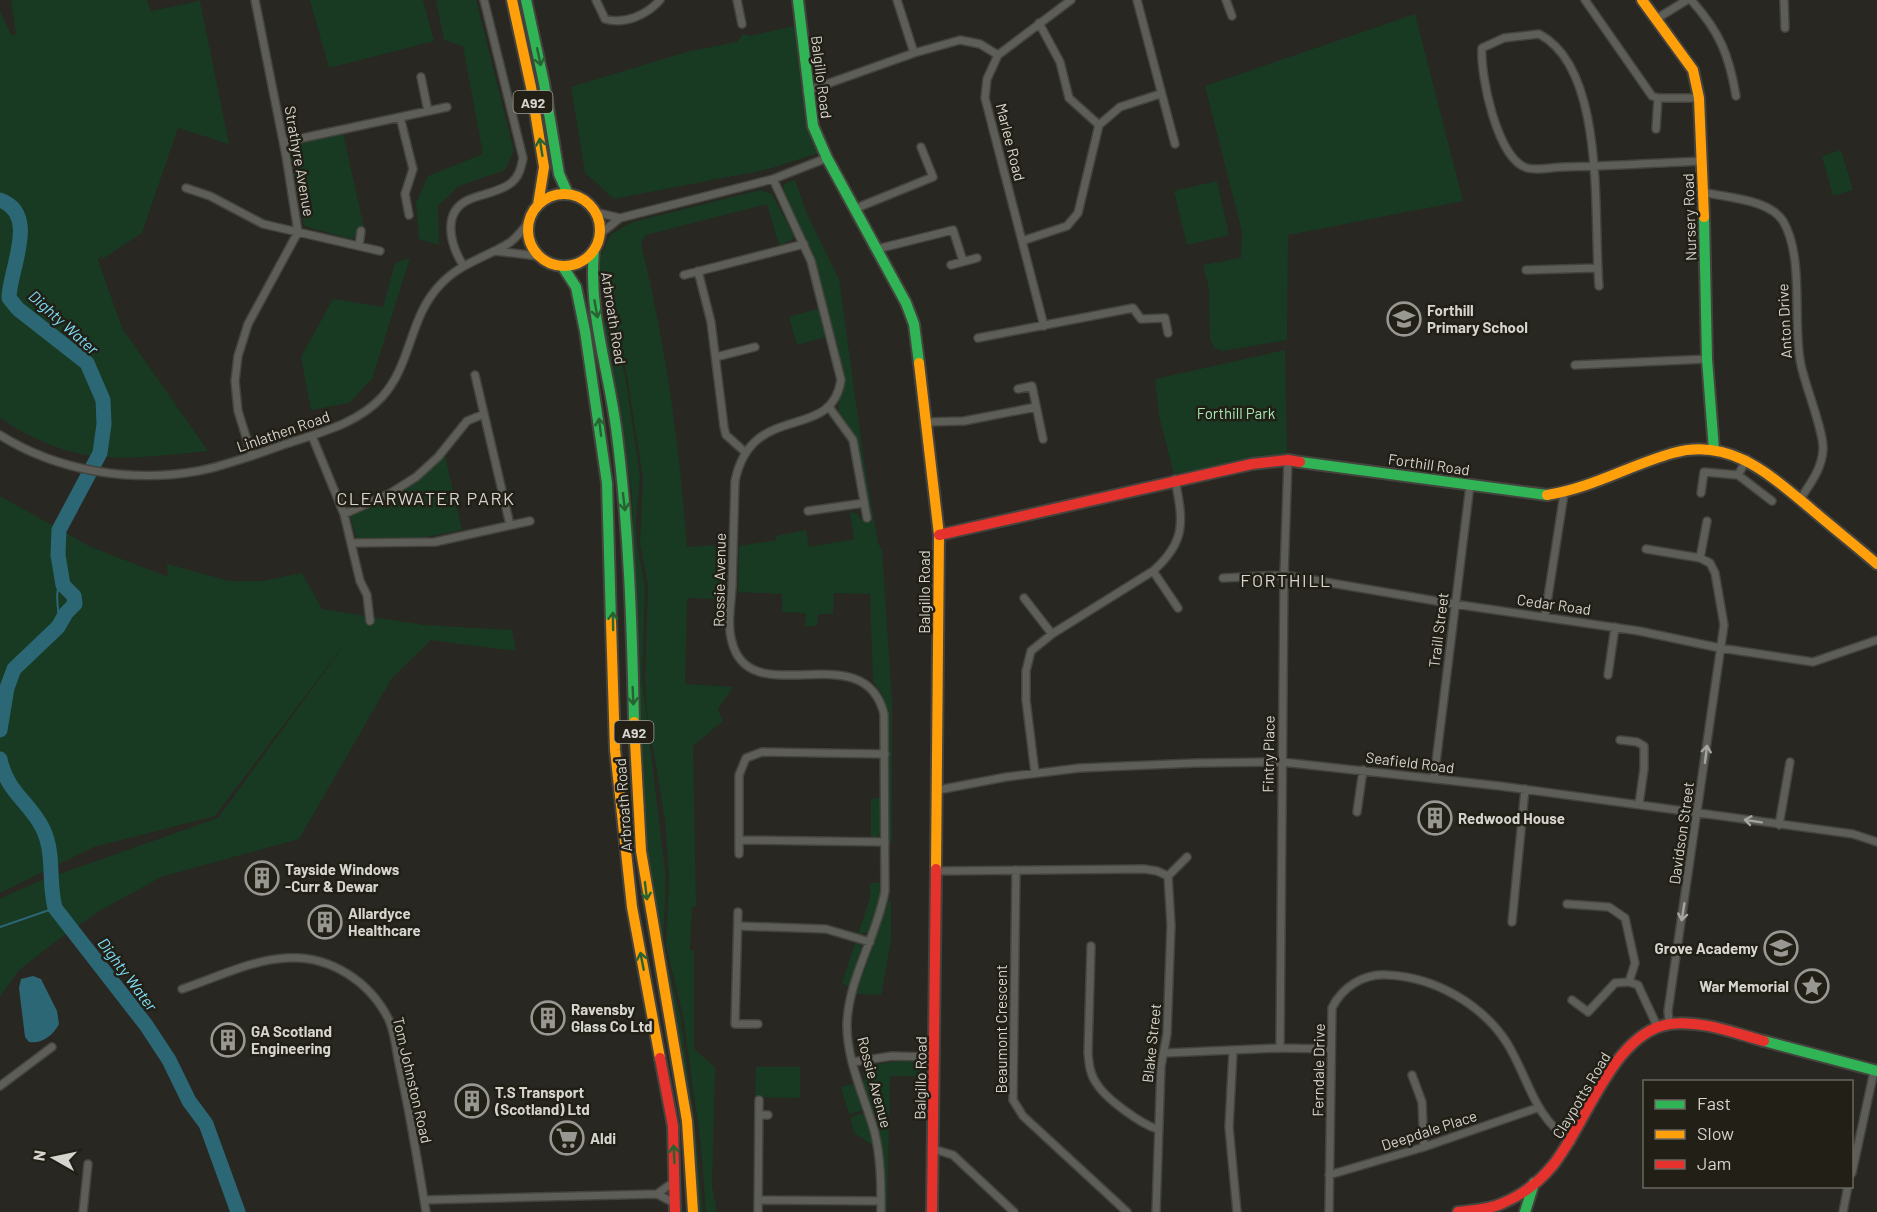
<svg xmlns="http://www.w3.org/2000/svg" width="1877" height="1212" font-family="Barlow,sans-serif">
  <rect width="100%" height="100%" fill="#282722"/>
  <path fill="#183a22" d="M11 0H147L151 11 200 1 229 144 178 128 142 233 101 260 103 253 98 260 122 328 208 451C122 459 77 469 0 418V12L12 36 16 34Z
    M310 0H423L434 41 329 68Z
    M436 0H476L514 151 505 170 459 186 438 206 439 245 419 239 416 203 428 176 483 154 463 46 444 40Z
    M1415 14 1463 201 1288 235 1287 340 1223 351 1214 348 1210 339 1209 289 1203 265 1241 258 1242 232 1205 86Z
    M794 26 805 120 818 153 769 169 614 199 585 173 571 87 690 51 737 42 743 34 750 36Z
    M343 133 364 228 358 230 356 236 351 239 304 226 289 150 297 142Z
    M1841 150 1853 190 1833 196 1822 156Z
    M795 180 807 214 839 279 864 461 878 543 882 550 892 702V843H889L888 711 882 694 873 681 870 594 834 593 833 614H818L817 626H805L806 613 782 612V594L738 592 739 546 776 540V536L806 530 809 547 854 539 850 511 859 515 861 520 870 518 857 439 838 410 844 372 813 253 783 194 784 184Z
    M1217 181 1229 235 1187 245 1174 191Z
    M760 190 772 194 794 236 792 240 779 245 767 204 646 235 641 244C666 346 679 442 687 547L719 545V563L726 576 725 599 687 598 685 684 733 687 718 709 723 721 693 746 696 907H692L690 950 694 951V1049L715 1067 712 1186 717 1212H706L701 1146 683 1015 666 946 669 878 665 821 647 712 645 679 648 587 640 544 643 478 627 376 614 324 611 301 600 281 599 272 601 256 611 234 633 222Z
    M410 258 372 379 349 403 311 410 301 357 333 299 383 307 395 263Z
    M818 309 825 337 797 345 789 317Z
    M611 321 625 376 640 476 636 522 637 544 645 587 642 679 666 878 663 945 680 1015 695 1125 703 1212H698L694 1125 658 946 644 850 637 759 632 493 604 322Z
    M1285 350 1287 457 1228 464 1174 474 1159 416 1155 379Z
    M445 456 462 530 416 539H357L350 516 396 495Z
    M0 496 91 547 168 577 167 564 229 581H262L302 573 322 609 424 625 512 630 516 651 431 640 392 678 299 839 161 877 101 910 55 942 18 971 0 997V899L37 882 218 818 355 630 215 816 94 847 0 893Z
    M871 798H881V831L875 839H871Z
    M870 883H881L877 910 870 932 858 934 870 898Z
    M889 900H891V941L881 995 856 994Z
    M856 940 862 947V952L851 988 842 983Z
    M897 1061 920 1062 923 1066 922 1076H890L887 1212H884C885 1161 877 1129 862 1081L865 1080 863 1073 868 1066Z
    M756 1067H800V1098L755 1097Z
    M856 1083 864 1110 849 1114 841 1087Z
    M865 1113 874 1146 854 1133 850 1117Z"/>
  <path fill="#2c6775" d="M33 976 41 979 57 1011 59 1024C53 1035 43 1044 29 1042L25 1037 19 988 21 979Z"/>
  <g fill="none" stroke-linecap="round" stroke-linejoin="round">
    <path stroke="#2c6775" stroke-width="2" d="M58 627C61 609 52 596 62 579
      M0 927 55 908"/>
    <path stroke="#2c6775" stroke-width="15" d="M0 200C40 214 9 270 9 298L18 309 87 363 103 400 104 424 100 453 59 530 58 555 63 585 74 596 75 604 66 613 58 627 14 669 7 688 0 730
      M0 759C7 793 30 802 43 829 55 854 48 882 55 908L146 1025 169 1060 189 1101 206 1124 238 1212"/>
    <defs>
      <path id="street" d="M596 0 605 19C624 25 647 15 660 0
        M737 0 742 24
        M897 0 914 53
        M1137 0 1175 144
        M1226 0 1232 16
        M1585 0 1652 96 1658 98H1699
        M1691 0C1720 32 1729 55 1736 96
        M1784 0 1785 28
        M1656 19 1687 0
        M1039 23 1060 62 1069 98 1099 125
        M421 77 428 111
        M807 91 914 53 960 40 980 44 998 55
        M400 117 413 169 405 194 409 215
        M1656 129 1658 98
        M284 142 447 107
        M773 179 811 261 841 380C831 444 752 399 735 481 734 516 733 551 732 587 731 604 727 625 732 642 750 714 864 633 884 714L885 891C877 936 849 977 847 1023 846 1059 864 1096 874 1130 881 1157 881 1184 881 1212
        M186 188 210 196 263 224 380 251
        M1703 192C1727 198 1769 199 1783 221 1805 258 1792 325 1801 365 1805 385 1824 432 1823 449 1822 469 1811 482 1801 498
        M854 209 933 177 921 147
        M595 212 620 218
        M600 234 620 218 773 179 827 158
        M1022 241 1067 226 1078 213 1099 125 1120 107 1160 94
        M359 246 361 231
        M877 249 953 230 963 261
        M494 251 538 256
        M463 265C451 246 441 213 468 200 481 194 500 192 511 183 519 177 521 168 523 158L484 0
        M951 265 977 258
        M1526 270 1597 268
        M698 271 711 322 724 427 726 435 745 452
        M684 275 804 244
        M1599 286C1593 219 1607 69 1539 34L1504 38 1482 48C1480 75 1497 159 1527 168 1537 171 1553 167 1564 167 1610 166 1655 163 1701 161
        M1044 326 985 98 987 79 998 55 1071 0
        M978 338 1133 308 1141 319 1165 318 1168 333
        M716 357 755 347
        M1575 365 1707 359
        M475 375 510 525
        M1018 389 1032 386 1043 439
        M829 407 853 440 867 518
        M927 422 964 421 1036 407
        M0 435C57 471 131 483 198 471 229 465 259 453 289 443 322 432 358 423 382 397 412 364 409 317 440 285 460 263 485 258 509 243 517 238 522 230 528 223
        M312 436 344 514 360 581 367 595 370 621
        M252 456 238 411 235 381 238 356 248 324 298 232 286 156 255 0
        M1738 475 1772 501
        M1701 493 1704 472 1738 475 1747 459
        M808 511 864 503
        M344 514 389 494 416 477 438 457 467 421 484 414
        M353 543 435 542 530 521
        M1646 549 1700 558 1710 563 1715 573 1724 625 1668 1011 1669 1022
        M1700 558 1707 521
        M1153 571 1178 608
        M1223 578 1284 575 1454 604 1639 631 1720 648 1813 662 1877 640
        M1024 598 1052 634
        M1545 616 1564 494
        M1608 675 1615 627
        M1620 740 1637 742 1644 746V769L1639 804
        M1035 773 1026 700V671L1031 651 1052 634 1153 571C1187 541 1183 521 1175 479
        M1434 779 1470 485
        M938 790 1006 777 1080 768 1196 763 1282 762 1500 786 1853 834 1877 842
        M1357 812 1363 770
        M1779 825 1790 762
        M739 840 885 842
        M739 854V775L746 758 762 752 885 754
        M1016 870 1013 1100 1023 1116 1127 1212
        M937 871 1144 869 1157 871 1168 876 1171 925 1167 1034 1161 1066 1156 1212
        M1168 876 1187 857
        M1567 904 1609 907 1625 918 1635 963 1629 982
        M738 912 735 1024H758
        M1512 922 1525 789
        M738 926 826 929 870 942
        M1091 946 1088 1053C1089 1064 1090 1075 1097 1084 1106 1099 1141 1124 1157 1129
        M182 989C215 978 251 960 286 958 329 955 370 981 389 1020 395 1033 396 1050 399 1064 410 1113 418 1163 426 1212
        M1572 1000 1588 1012 1615 983 1629 982 1638 985 1657 1026
        M1280 1048 1284 575 1288 460
        M1233 1051 1229 1127 1237 1212
        M1165 1053 1280 1048 1330 1049
        M853 1062 892 1056 935 1057
        M1412 1075 1422 1102 1424 1147
        M0 1086 52 1047
        M759 1115H768
        M933 1149 953 1155 1014 1212
        M1852 1173 1874 1071
        M1329 1175 1424 1147 1537 1108
        M657 1194 675 1181
        M424 1200 657 1194 676 1204
        M758 1200 881 1201
        M83 1212 88 1164
        M758 1212 759 1100
        M1329 1212 1332 1008C1342 987 1364 973 1388 975 1434 977 1482 1004 1507 1043 1530 1081 1532 1114 1571 1142
        M1843 1212 1848 1186"/>
      <path id="fast" d="M526 0 544 83 559 174 568 194
        M798 0 813 126 827 158 906 303 914 324 919 363
        M1704 217 1707 359 1714 450
        M594 251C588 314 610 374 617 435 629 531 632 626 634 722
        M563 267 576 287 585 331 607 483 611 622
        M1300 462 1547 495
        M1764 1041 1877 1071
        M1525 1212 1534 1183"/>
      <path id="slow" d="M512 0 531 87 544 167 538 205
        M1642 0 1693 70 1699 98 1704 217
        M528 230a36 36 0 1 1 72 0a36 36 0 1 1-72 0Z
        M919 363 939 535 936 869
        M1547 495C1592 488 1630 465 1673 453 1730 437 1770 475 1810 508 1832 527 1855 545 1877 564
        M611 622 615 750 632 907 660 1058
        M634 722 641 851 687 1121 693 1212"/>
      <path id="jam" d="M939 535 1252 464 1288 460 1300 462
        M660 1058 673 1126 675 1212
        M932 1212 936 869
        M1458 1212C1473 1210 1489 1210 1503 1203 1522 1195 1540 1181 1553 1165 1586 1125 1613 1032 1670 1024 1702 1020 1734 1033 1764 1041"/>
    </defs>
    <use href="#street" stroke="#44433e" stroke-width="10"/>
    <use href="#fast" stroke="#44433e" stroke-width="14"/>
    <use href="#slow" stroke="#44433e" stroke-width="14"/>
    <use href="#jam" stroke="#44433e" stroke-width="14"/>
    <use href="#street" stroke="#5e5e59" stroke-width="7"/>
    <use href="#fast" stroke="#30b455" stroke-width="10"/>
    <use href="#slow" stroke="#ff9f0a" stroke-width="10"/>
    <use href="#jam" stroke="#e5322d" stroke-width="10"/>
  </g>
  <defs><path id="oneway-shaft" d="M-6 0H5M1.5-3L5.5 0L1.5 3" fill="none" stroke-width="1.6" stroke-linecap="round" stroke-linejoin="round" transform="scale(1.5)"/></defs>
  <g stroke="#286232">
    <use href="#oneway-shaft" transform="translate(539 57) rotate(78)"/>
    <use href="#oneway-shaft" transform="translate(541 147) rotate(-99)"/>
    <use href="#oneway-shaft" transform="translate(596 309) rotate(80)"/>
    <use href="#oneway-shaft" transform="translate(600 427) rotate(-97)"/>
    <use href="#oneway-shaft" transform="translate(624 502) rotate(83)"/>
    <use href="#oneway-shaft" transform="translate(613 621) rotate(-91)"/>
    <use href="#oneway-shaft" transform="translate(633 696) rotate(88)"/>
    <use href="#oneway-shaft" transform="translate(646 891) rotate(83)"/>
    <use href="#oneway-shaft" transform="translate(642 961) rotate(-101)"/>
    <use href="#oneway-shaft" transform="translate(674 1154) rotate(-93)"/>
  </g>
  <g stroke="#a5a59f">
    <use href="#oneway-shaft" transform="translate(1706 754) rotate(-83)"/>
    <use href="#oneway-shaft" transform="translate(1753 821) rotate(-171)"/>
    <use href="#oneway-shaft" transform="translate(1683 912) rotate(99)"/>
  </g>
  <defs>
    <symbol id="school-ring" viewBox="-11 -11 22 22"><circle r="9.5" fill="#221f16" stroke="#989792" stroke-width="1.5"/><path d="M0-5L7-2L0 1L-7-2ZM-4 1L0 2.5L4 1V4Q0 6-4 4Z" fill="#989792"/></symbol>
    <symbol id="building-ring" viewBox="-11 -11 22 22"><circle r="9.5" fill="#221f16" stroke="#989792" stroke-width="1.5"/><path d="M-4-6H4V6H1V3H-1V6H-4ZM-2.5-4.3h1.7v1.8h-1.7ZM.8-4.3h1.7v1.8H.8ZM-2.5-1h1.7V.8h-1.7ZM.8-1h1.7V.8H.8Z" fill="#989792"/></symbol>
    <symbol id="sight-ring" viewBox="-11 -11 22 22"><circle r="9.5" fill="#221f16" stroke="#989792" stroke-width="1.5"/><path d="M0-6L1.8-2.2L6-1.7L2.9 1.2L3.7 5.4L0 3.3L-3.7 5.4L-2.9 1.2L-6-1.7L-1.8-2.2Z" fill="#989792"/></symbol>
    <symbol id="supermarket-ring" viewBox="-11 -11 22 22"><circle r="9.5" fill="#221f16" stroke="#989792" stroke-width="1.5"/><path d="M-6-5.5h2.5l.6 2H6L4.5 2H-2.5L-4.4-4H-6ZM-1.5 3.2a1.3 1.3 0 1 0 .1 0ZM3 3.2a1.3 1.3 0 1 0 .1 0Z" fill="#989792"/></symbol>
  </defs>
  <g fill-rule="evenodd">
    <use href="#school-ring" x="1385" y="300" width="38" height="38"/>
    <use href="#building-ring" x="1416" y="799" width="38" height="38"/>
    <use href="#building-ring" x="243" y="859" width="38" height="38"/>
    <use href="#building-ring" x="306" y="903" width="38" height="38"/>
    <use href="#school-ring" x="1762" y="929" width="38" height="38"/>
    <use href="#sight-ring" x="1793" y="967" width="38" height="38"/>
    <use href="#building-ring" x="529" y="999" width="38" height="38"/>
    <use href="#building-ring" x="209" y="1021" width="38" height="38"/>
    <use href="#building-ring" x="453" y="1082" width="38" height="38"/>
    <use href="#supermarket-ring" x="548" y="1119" width="38" height="38"/>
  </g>
  <g text-anchor="middle" dominant-baseline="central" stroke-width="5" stroke-linejoin="round" paint-order="stroke">
    <g fill="#221f16" stroke="#9f9e97" stroke-width="1.5">
      <rect x="513.5" y="91" width="39" height="22" rx="4.5"/>
      <rect x="614.5" y="721" width="39" height="22" rx="4.5"/>
    </g>
    <g font-size="14" font-weight="bold" fill="#d5d4ce">
      <text x="533" y="102">A92</text>
      <text x="634" y="732">A92</text>
    </g>
    <g font-size="15" fill="#d5d4ce" stroke="#221f16">
      <text transform="translate(822 77) rotate(83)">Balgillo Road</text>
      <text transform="translate(1011 142) rotate(76)">Marlee Road</text>
      <text transform="translate(300 161) rotate(80)">Strathyre Avenue</text>
      <text transform="translate(1689 217) rotate(-92)">Nursery Road</text>
      <text transform="translate(614 318) rotate(81)">Arbroath Road</text>
      <text transform="translate(1784 321) rotate(-93)">Anton Drive</text>
      <text transform="translate(283 431) rotate(-19)">Linlathen Road</text>
      <text transform="translate(1429 464) rotate(8)">Forthill Road</text>
      <text transform="translate(719 580) rotate(-89)">Rossie Avenue</text>
      <text transform="translate(924 592) rotate(-90)">Balgillo Road</text>
      <text transform="translate(1554 604) rotate(8)">Cedar Road</text>
      <text transform="translate(1438 630) rotate(-83)">Traill Street</text>
      <text transform="translate(1268 754) rotate(-89)">Fintry Place</text>
      <text transform="translate(1410 762) rotate(7)">Seafield Road</text>
      <text transform="translate(623 805) rotate(-94)">Arbroath Road</text>
      <text transform="translate(1681 833) rotate(-82)">Davidson Street</text>
      <text transform="translate(1001 1029) rotate(-90)">Beaumont Crescent</text>
      <text transform="translate(1151 1043) rotate(-84)">Blake Street</text>
      <text transform="translate(1318 1070) rotate(-89)">Ferndale Drive</text>
      <text transform="translate(920 1078) rotate(-89)">Balgillo Road</text>
      <text transform="translate(413 1080) rotate(77)">Tom Johnston Road</text>
      <text transform="translate(875 1082) rotate(75)">Rossie Avenue</text>
      <text transform="translate(1581 1095) rotate(-59)">Claypotts Road</text>
      <text transform="translate(1429 1130) rotate(-18)">Deepdale Place</text>
    </g>
    <g font-size="15" font-weight="bold" fill="#d5d4ce" stroke="#221f16" text-anchor="start">
      <text x="1427" y="310">Forthill<tspan x="1427" dy="17">Primary School</tspan></text>
      <text x="1458" y="818">Redwood House</text>
      <text x="285" y="869">Tayside Windows<tspan x="285" dy="17">-Curr &amp; Dewar</tspan></text>
      <text x="348" y="913">Allardyce<tspan x="348" dy="17">Healthcare</tspan></text>
      <text x="1758" y="948" text-anchor="end">Grove Academy</text>
      <text x="1789" y="986" text-anchor="end">War Memorial</text>
      <text x="571" y="1009">Ravensby<tspan x="571" dy="17">Glass Co Ltd</tspan></text>
      <text x="251" y="1031">GA Scotland<tspan x="251" dy="17">Engineering</tspan></text>
      <text x="495" y="1092">T.S Transport<tspan x="495" dy="17">(Scotland) Ltd</tspan></text>
      <text x="590" y="1138">Aldi</text>
    </g>
    <g font-size="15" fill="#a4e8b4" stroke="#221f16">
      <text x="1236" y="413">Forthill Park</text>
    </g>
    <g font-size="16" font-style="italic" fill="#7cdff9" stroke="#221f16">
      <text transform="translate(64 322) rotate(42)">Dighty Water</text>
      <text transform="translate(128 974) rotate(53)">Dighty Water</text>
    </g>
    <g font-size="18" letter-spacing="1.5" fill="#d5d4ce" stroke="#221f16">
      <text x="426" y="498">CLEARWATER PARK</text>
      <text x="1286" y="580">FORTHILL</text>
    </g>
  </g>
  <rect x="1643" y="1080" width="210" height="108" fill="#221f16" stroke="#6a6760" stroke-width="1.5"/>
  <rect x="1655" y="1100" width="30" height="9" fill="#30b455" stroke="#6a6760" stroke-width="1.5"/>
  <text x="1697" y="1110" font-size="18" fill="#d5d4ce">Fast</text>
  <rect x="1655" y="1130" width="30" height="9" fill="#ff9f0a" stroke="#6a6760" stroke-width="1.5"/>
  <text x="1697" y="1140" font-size="18" fill="#d5d4ce">Slow</text>
  <rect x="1655" y="1160" width="30" height="9" fill="#e5322d" stroke="#6a6760" stroke-width="1.5"/>
  <text x="1697" y="1170" font-size="18" fill="#d5d4ce">Jam</text>
  <g transform="translate(54 1158) rotate(279)" stroke="#221f16" stroke-width="4.5" paint-order="stroke">
  <path d="M0-4.5L10 22L0 15L-10 22Z" fill="#d5d4ce"/>
  <text y="-9" font-size="16" font-weight="bold" text-anchor="middle" fill="#d5d4ce">N</text>
  </g>
</svg>
